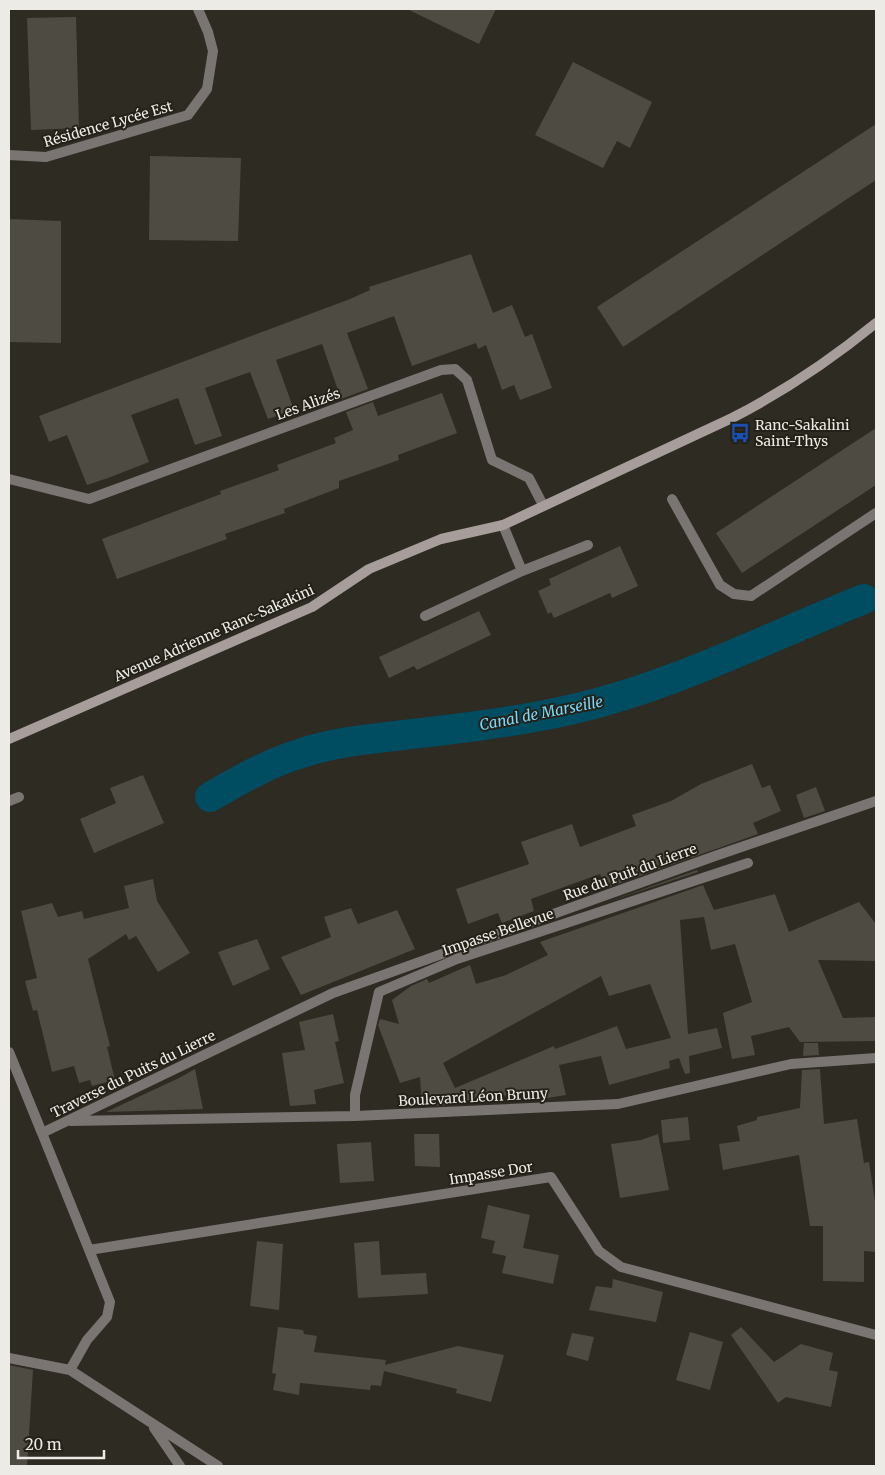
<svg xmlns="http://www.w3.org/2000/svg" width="885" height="1475" font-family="Merriweather,serif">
  <rect width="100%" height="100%" fill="#2d2b22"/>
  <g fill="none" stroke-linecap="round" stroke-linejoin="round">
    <path stroke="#004d62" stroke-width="30" d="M210 797C241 779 269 763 302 753 335 742 369 739 403 735 455 729 508 723 560 712 666 690 764 639 864 599"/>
  </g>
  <path fill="#4e4c42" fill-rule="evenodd" d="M407 9H496L479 44Z
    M76 17 79 128 31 130 27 18Z
    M573 62 652 102 630 148 617 141 603 168 535 135Z
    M876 124V180L623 347 597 307Z
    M150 156 241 158 238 241 149 240Z
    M9 219 61 221V343L9 342Z
    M471 254 493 313 512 305 525 337 532 334 552 388 520 400 514 385 502 390 486 345 478 349 476 343 412 366 394 316 347 333 368 389 341 399 322 344 276 360 294 410 268 419 250 372 205 388 222 436 195 445 178 398 131 415 149 462 108 478 87 485 67 435 49 442 39 416 350 299 370 290 369 287Z
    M442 393 457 433 398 455 399 460 339 481V488L284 509 285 513 225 534 227 539 117 579 102 539 221 494 220 491 279 470 277 465 336 443 334 438 353 430 346 412 373 402 378 416Z
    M876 428V485L742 573 716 533Z
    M620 546 638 586 612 598 610 593 554 618 551 612 548 614 538 591 551 585 549 579Z
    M479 611 491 635 417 670 414 666 389 678 379 657Z
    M752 764 762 788 770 785 781 811 753 823 758 834 606 888 600 874 531 899 534 911 502 923 498 913 468 924 456 889 529 864 521 842 572 824 580 847 636 826 632 815 671 801 701 784Z
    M143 775 164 823 94 853 80 819 116 803 110 788Z
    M816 787 825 811 804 818 796 795Z
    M697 870 698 872 610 901Z
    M153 879 157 901 190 953 158 972 136 936 129 940 126 934 88 959 110 1046 107 1047 115 1080 92 1086 90 1080 79 1083 74 1066 52 1072 37 1010 33 1011 25 981 37 978 21 911 52 903 58 917 82 911 84 919 129 908 124 886Z
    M703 885 714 910 775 894 789 932 859 902 876 924V961L818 960 843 1018 876 1017V1041L800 1042 789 1027 751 1036 755 1055 732 1059 723 1013 752 1002 735 944 711 950 704 917 680 920 688 1034 717 1028 722 1048 689 1056 690 1073 685 1074 679 1058 669 1061 670 1068 609 1085 601 1056 559 1065 566 1095 541 1099 539 1094 492 1096 455 1105 422 1106 420 1077 400 1083 378 1025 380 1019 399 1024 392 1000 411 986 427 979 429 983 470 965 476 984 506 975 548 955 540 942ZM601 976 609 996 650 984 671 1038 626 1049 617 1026 555 1049 554 1046 455 1088 443 1063Z
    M351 908 358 924 397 910 415 949 301 995 281 957 331 937 324 917Z
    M257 939 270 969 233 986 218 952Z
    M333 1014 339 1041 335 1042 344 1083 314 1090 316 1104 290 1106 282 1053 305 1050 299 1022Z
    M804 1043H818L819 1055 803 1056Z
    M195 1069 203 1109 106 1112 179 1078Z
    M820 1069 824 1124 857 1119 864 1163 869 1162 876 1208V1252L864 1251V1282L823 1281V1226H810L799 1155 723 1170 719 1144 740 1141 737 1126 757 1120V1117L800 1108 802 1070Z
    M688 1117 690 1140 663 1143 661 1120Z
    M414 1134H439L440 1167 415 1166Z
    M658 1134 669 1190 620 1198 611 1144 641 1140Z
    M371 1142 374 1181 340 1183 337 1144Z
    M488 1205 530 1215 523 1248 559 1255 553 1284 502 1273 506 1256 492 1253 495 1241 481 1238Z
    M257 1241 283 1244 279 1310 250 1306Z
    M379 1241 381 1275 426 1273 428 1294 358 1298 354 1243Z
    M613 1279 663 1292 656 1322 589 1310 596 1286 612 1288Z
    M278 1327 303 1330 304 1334 317 1336 314 1352 386 1360 385 1365 458 1346 504 1355 491 1402 456 1393 457 1389 384 1371 381 1386 371 1385 370 1390 300 1383 299 1395 273 1390 276 1374 272 1373Z
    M741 1327 774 1362 801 1344 833 1353 829 1370 838 1372 831 1407 786 1397 778 1403 731 1335Z
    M690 1332 723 1342 710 1390 676 1380Z
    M572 1333 594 1337 588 1361 566 1355Z
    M9 1365 33 1370 27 1466H9Z"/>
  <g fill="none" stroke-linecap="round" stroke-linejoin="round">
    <path stroke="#7a7473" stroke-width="10" d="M9 155 46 157 188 115 207 89 213 51 208 32 198 9
      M9 479 89 499 441 370 455 369 467 380 492 460 529 478 543 505
      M672 499 720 585 734 594 751 596 876 513
      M503 525 522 571
      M425 616 522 571 588 545"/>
    <path stroke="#7a7473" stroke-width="10" d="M9 801 19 797
      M9 1052 42 1133
      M355 1116V1095L379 992 457 959 748 863
      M70 1121 355 1116 618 1104 791 1064 876 1058
      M89 1250 551 1177 599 1251 621 1267 876 1335
      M9 1358 70 1370 218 1466
      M70 1370 87 1340 107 1317 110 1302 42 1133 333 993 715 856 876 801
      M154 1428 180 1466"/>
    <path stroke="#a79e9c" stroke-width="10" d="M9 739 312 607 369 569 441 539 503 525 732 418C783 392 832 359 876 323"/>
  </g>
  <defs>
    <symbol id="bus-bare" viewBox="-9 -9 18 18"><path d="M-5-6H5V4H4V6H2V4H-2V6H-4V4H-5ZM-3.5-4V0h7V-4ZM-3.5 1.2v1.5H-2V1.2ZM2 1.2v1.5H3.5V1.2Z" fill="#1a4fb4" stroke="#242119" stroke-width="2.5" paint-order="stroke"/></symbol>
  </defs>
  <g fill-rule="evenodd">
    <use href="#bus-bare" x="726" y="419" width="28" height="28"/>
  </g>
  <g text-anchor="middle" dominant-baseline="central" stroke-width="4" stroke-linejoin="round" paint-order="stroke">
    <g font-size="14" fill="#edebe5" stroke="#242119">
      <text transform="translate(108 124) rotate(-16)">Résidence Lycée Est</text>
      <text transform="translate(308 404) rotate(-20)">Les Alizés</text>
      <text transform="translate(214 633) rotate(-24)">Avenue Adrienne Ranc-Sakakini</text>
      <text transform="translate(630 872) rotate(-20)">Rue du Puit du Lierre</text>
      <text transform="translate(498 932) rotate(-19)">Impasse Bellevue</text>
      <text transform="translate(133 1074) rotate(-26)">Traverse du Puits du Lierre</text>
      <text transform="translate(473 1097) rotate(-3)">Boulevard Léon Bruny</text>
      <text transform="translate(491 1173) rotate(-9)">Impasse Dor</text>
    </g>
    <g font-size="14" fill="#edebe5" stroke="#242119" text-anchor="start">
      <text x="755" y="425">Ranc-Sakalini<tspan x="755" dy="16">Saint-Thys</tspan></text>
    </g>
    <g font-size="15" font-style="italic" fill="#78d8fb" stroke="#242119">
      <text transform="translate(541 713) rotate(-11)">Canal de Marseille</text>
    </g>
  </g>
  <rect width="885" height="1475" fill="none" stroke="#edebe5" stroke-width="20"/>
  <path d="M18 1450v8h86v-8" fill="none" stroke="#edebe5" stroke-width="2.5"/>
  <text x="25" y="1450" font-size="15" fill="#edebe5" stroke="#242119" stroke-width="4" paint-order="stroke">20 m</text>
</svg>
